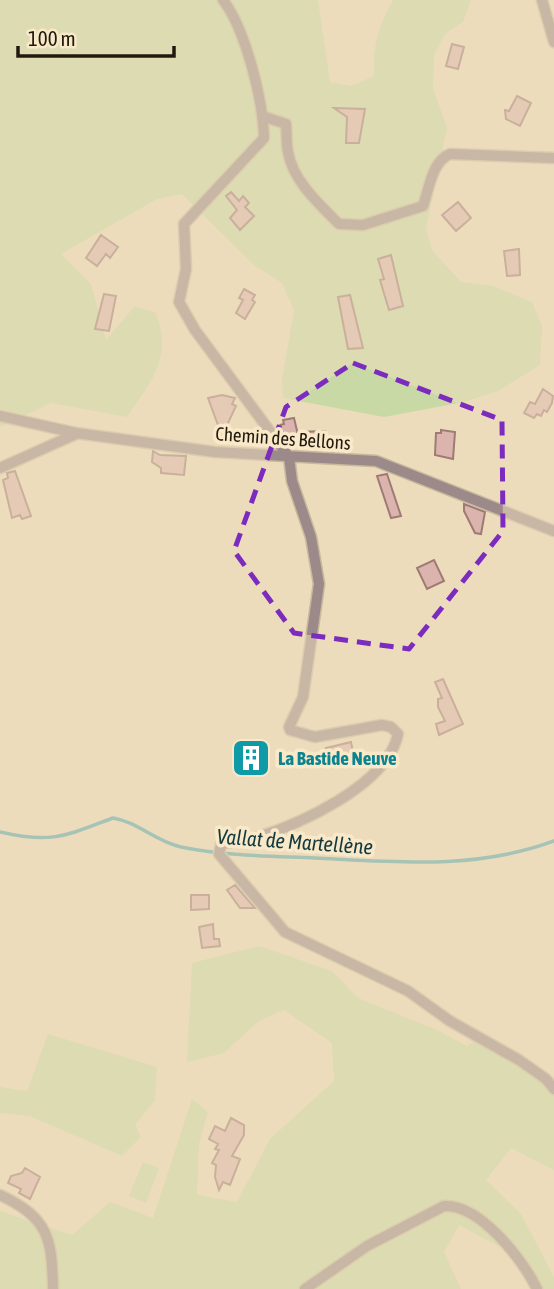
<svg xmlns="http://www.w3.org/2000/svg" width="554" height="1289" font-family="'Asap Condensed',sans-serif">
  <rect width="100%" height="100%" fill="#eddcbc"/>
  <path fill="#c8d9a5" d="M0 0H318L330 82 351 86 374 76C372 47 379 25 393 0H471L463 22 445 34 434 55 433 88 447 128 426 228 432 250 461 282 493 286 532 302 542 326 540 365 498 391 464 402 384 417 283 398 282 380 294 310 282 283 253 264 182 194 157 199 61 254 91 284 106 340 135 306 156 313C173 359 151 381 127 417L51 403 0 427Z
    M259 946 332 971 358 998 437 1030 467 1046 486 1034 528 1060 554 1093V1170L511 1148 486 1180 521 1214 554 1277V1289H539L502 1238 500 1247 459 1225 444 1252 461 1289H0V1211L72 1235 110 1202 153 1218 192 1099 208 1112 199 1144 197 1195 237 1202 270 1139 334 1081 332 1043 284 1010 259 1021 224 1053 187 1062 192 963Z
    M48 1034 157 1067 155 1100 135 1125 141 1137 122 1156 30 1116 0 1113V1087L27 1091Z
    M143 1162 159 1168 146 1203 129 1196Z"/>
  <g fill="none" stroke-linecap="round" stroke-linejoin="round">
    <path stroke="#51a5b0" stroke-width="3.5" d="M0 832C52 844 65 836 113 818 138 822 156 842 181 847 225 856 270 856 315 858 396 862 476 870 554 841"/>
  </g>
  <path fill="#dbb4ae" stroke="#9f7b75" stroke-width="2" d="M452 44 464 47 458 69 446 66Z
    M517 96 531 103 520 126 506 119 505 110 509 111Z
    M334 108 365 109 359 143H346L347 117Z
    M231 192 239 201 243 196 249 203 245 207 254 216 240 230 230 218 237 210 226 196Z
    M458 202 471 218 456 231 442 215Z
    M101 235 118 247 110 258 106 254 97 266 86 258Z
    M519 249 520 275 507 276 504 251Z
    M391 255 403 306 389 310 380 280 384 279 378 259Z
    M244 289 255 295 252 300 255 302 245 319 236 313 243 300 239 298Z
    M104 294 116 296 109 331 95 329Z
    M350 295 363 348 348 349 338 297Z
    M543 389 553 396 552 403 547 412 544 410 541 416 537 414 534 418 524 413 530 402 535 404Z
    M222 395 235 398 232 404 236 406 222 436 208 398Z
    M294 418 298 435V432L325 431V438L286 441 280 425 284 424 283 420Z
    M441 430 455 432 453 459 435 455 436 433H441Z
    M153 451 160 455 186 456 184 475 161 473V468L152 462Z
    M15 471 31 516 22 519 20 515 12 518 3 480 8 478 7 473Z
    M387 474 401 516 391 518 377 476Z
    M464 504 485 512 481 534 475 533 464 511Z
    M434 560 444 581 427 589 417 568Z
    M443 679 463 724 439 735 436 724 445 721 438 707V699L442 698 435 682Z
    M351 742 353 752 328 758 326 748Z
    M257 743 266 748 254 774 237 766 247 747 254 750Z
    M235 885 255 908H240L227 890Z
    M191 895H209V909L191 910Z
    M213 924 214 939H219L220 946 202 948 199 927Z
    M231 1118 244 1125V1135L232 1156 240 1159 230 1185 223 1182 219 1190 215 1177 216 1165 212 1163 219 1150 215 1149 218 1144 209 1139 215 1126 225 1131Z
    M25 1168 40 1177 30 1199 19 1193 21 1189 8 1183 11 1176 22 1173Z"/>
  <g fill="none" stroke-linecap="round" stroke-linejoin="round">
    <defs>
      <path id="street" d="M223 0C246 30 263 101 264 138L184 224 186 269 179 302 195 330 289 457 292 481 311 537 319 584 303 697 289 727 290 730 315 737 382 725 391 727 398 734C387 786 298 825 252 839 242 843 231 840 221 845L219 854 285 932 408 991 450 1021 519 1060 546 1079 554 1089
        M542 0 554 42
        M262 116 286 124C287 133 286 143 288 152 293 181 319 204 339 224L363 225 423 206C429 189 432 161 450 154L554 158
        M0 416 76 433 215 452 376 461 554 531
        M0 468 76 434
        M0 1195C49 1218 52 1239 53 1289
        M305 1289 367 1246 444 1206C480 1204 522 1259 537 1289"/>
    </defs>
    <use href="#street" stroke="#c8b99d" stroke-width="13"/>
    <use href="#street" stroke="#9b8a89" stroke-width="10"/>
  </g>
  <path d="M0 0H554V1289H0ZM353 363 502 420 503 531 409 649 294 633 234 551 286 407Z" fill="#eddcbc" fill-opacity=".55" fill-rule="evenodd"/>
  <path fill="none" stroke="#7b2cbf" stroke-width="5" stroke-dasharray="14 9" stroke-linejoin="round" d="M353 363 502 420 503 531 409 649 294 633 234 551 286 407Z"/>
  <defs>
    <symbol id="building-square" viewBox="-11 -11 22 22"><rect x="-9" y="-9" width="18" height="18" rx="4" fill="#0f9aa8" stroke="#fae9c9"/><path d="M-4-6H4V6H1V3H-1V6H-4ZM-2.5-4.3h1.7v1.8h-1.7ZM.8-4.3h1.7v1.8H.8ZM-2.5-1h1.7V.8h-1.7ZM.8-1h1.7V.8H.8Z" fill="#fff"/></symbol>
  </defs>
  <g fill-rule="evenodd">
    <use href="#building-square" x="229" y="736" width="44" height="44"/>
  </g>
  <g text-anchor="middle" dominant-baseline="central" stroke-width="7" stroke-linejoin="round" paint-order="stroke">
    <g font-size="19" fill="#201a0e" stroke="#fae9c9">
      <text transform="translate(283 438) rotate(4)">Chemin des Bellons</text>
    </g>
    <g font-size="19" font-weight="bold" fill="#0d838f" stroke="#fae9c9" text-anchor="start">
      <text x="278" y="758">La Bastide Neuve</text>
    </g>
    <g font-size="21" font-style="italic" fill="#123a3f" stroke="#fae9c9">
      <text transform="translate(295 841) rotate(4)">Vallat de Martellène</text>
    </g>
  </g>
  <path d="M18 46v10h156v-10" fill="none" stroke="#201a0e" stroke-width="3.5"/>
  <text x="28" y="46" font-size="21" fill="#201a0e" stroke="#fae9c9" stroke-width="5" paint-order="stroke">100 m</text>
</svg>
